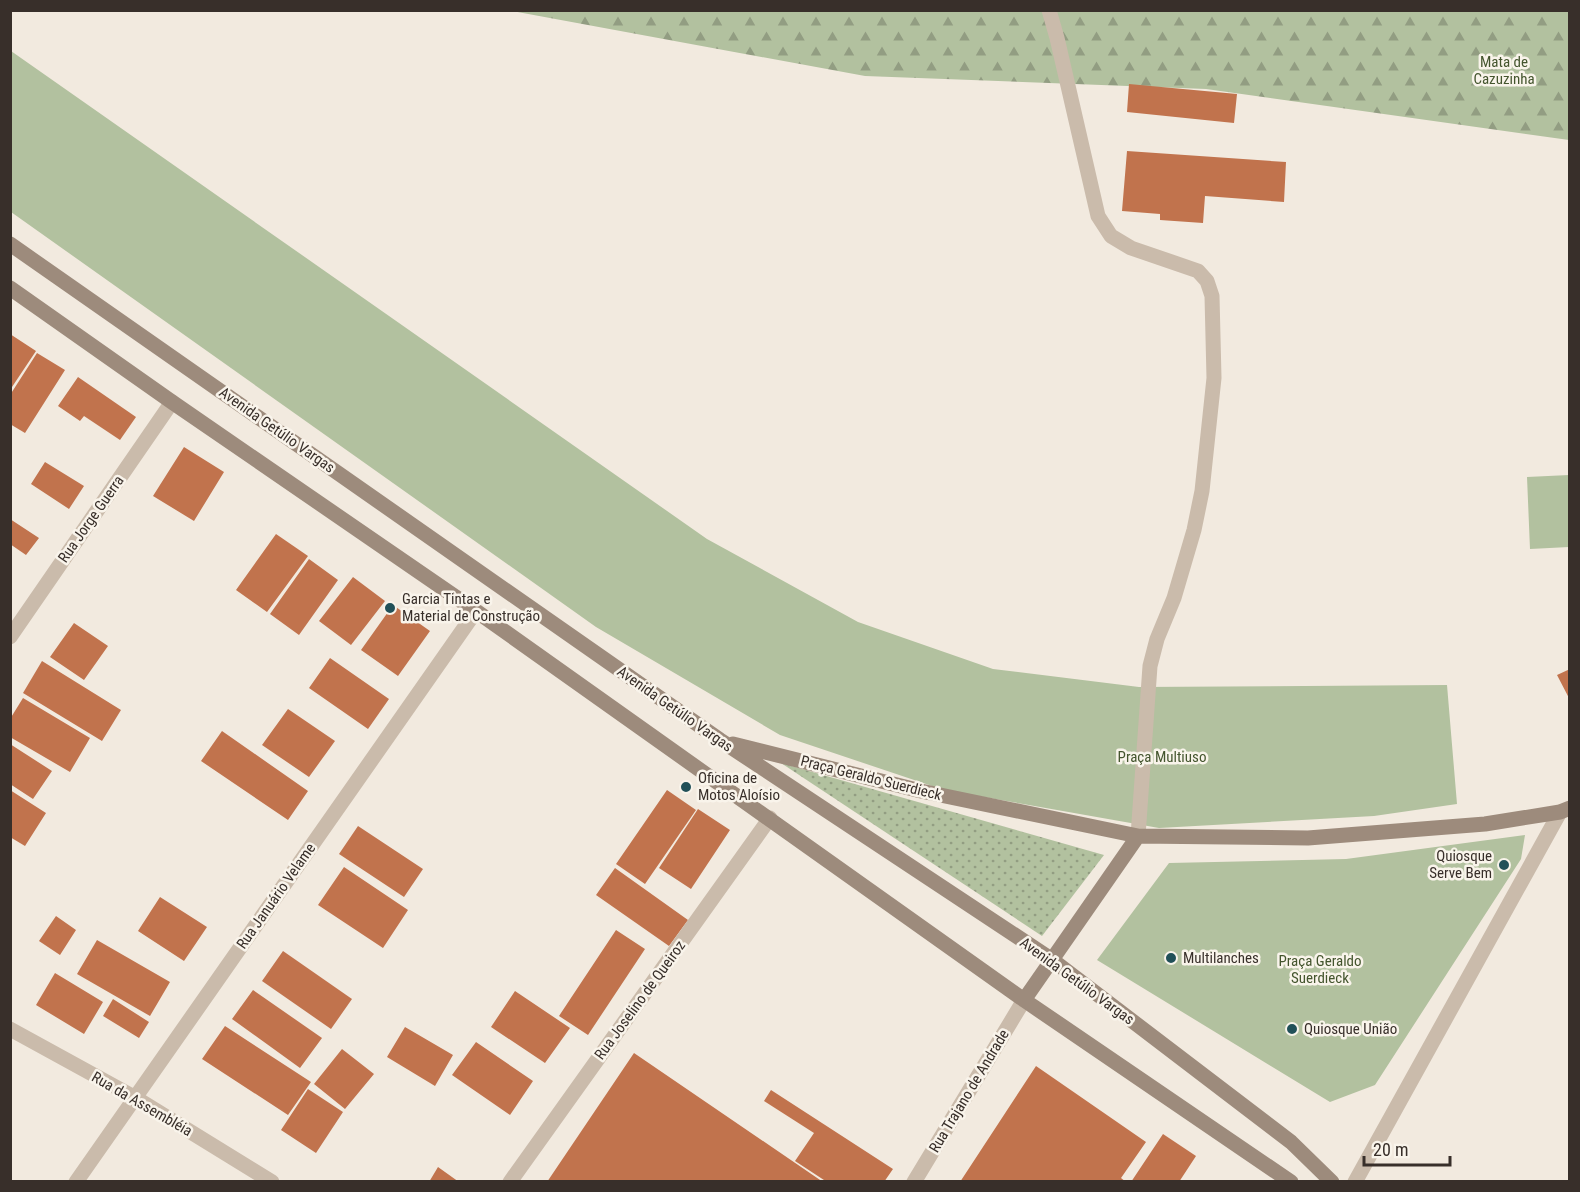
<svg xmlns="http://www.w3.org/2000/svg" width="1580" height="1192" font-family="'Roboto Condensed',sans-serif">
  <defs>
    <pattern id="forest-firs" width="22" height="20" patternUnits="userSpaceOnUse" patternTransform="scale(1.5)"><rect width="22" height="20" fill="#b2c19f"/><path d="M5 1l3.5 6h-7zM16 11l3.5 6h-7z" fill="#929d82"/></pattern>
    <pattern id="garden-dots" width="8" height="8" patternUnits="userSpaceOnUse" patternTransform="scale(1.5)"><rect width="8" height="8" fill="#b2c19f"/><path d="M2 2h.1M6 6h.1" fill="none" stroke="#929d82" stroke-width="1.8" stroke-linecap="round"/></pattern>
  </defs>
  <rect width="100%" height="100%" fill="#f2eadf"/>
  <path fill="#b2c19f" d="M11 51 707 539 858 622 993 669 1139 687 1447 685 1457 804 1374 816 1159 828 944 790 780 735 596 627 11 212Z
    M1569 475V547L1530 549 1527 477Z
    M1525 835 1521 859 1375 1085 1330 1102 1097 960 1169 863 1346 859Z"/>
  <path fill="url(#forest-firs)" d="M512 11H1569V140L1206 89 865 76Z"/>
  <path fill="url(#garden-dots)" d="M781 763 1104 855 1042 936Z"/>
  <path fill="#c1734d" d="M1129 84 1237 94 1234 123 1127 112Z
    M1127 151 1286 162 1284 202 1205 196 1203 223 1160 220V214L1122 211Z
    M10 334 36 351 10 390Z
    M37 353 65 370 25 433 10 424V395Z
    M78 377 136 417 120 440 84 416 80 421 58 406Z
    M184 447 224 472 194 521 153 496Z
    M45 462 84 486 69 509 31 484Z
    M10 519 39 538 26 555 10 544Z
    M276 534 308 556 267 612 236 590Z
    M309 559 338 580 299 635 270 614Z
    M353 577 385 601 351 645 319 621Z
    M393 605 430 631 398 676 361 650Z
    M74 623 108 646 84 680 50 657Z
    M330 658 389 699 368 729 309 688Z
    M42 661 121 710 102 741 23 693Z
    M1570 669V700L1557 675Z
    M23 698 90 738 70 772 10 737V719Z
    M288 709 335 741 309 777 262 745Z
    M222 731 308 791 288 820 201 761Z
    M10 744 52 771 33 799 10 784Z
    M10 790 46 813 25 846 10 837Z
    M667 790 696 810 645 884 616 864Z
    M698 809 730 830 691 889 659 868Z
    M358 826 423 869 404 897 339 854Z
    M344 867 408 910 383 948 318 905Z
    M615 868 688 920 669 946 596 895Z
    M160 897 207 927 184 961 138 931Z
    M56 916 76 930 60 955 39 941Z
    M616 930 645 949 588 1035 559 1016Z
    M97 940 170 982 150 1016 77 974Z
    M283 951 352 999 331 1029 262 981Z
    M55 973 103 1002 84 1034 36 1005Z
    M253 990 322 1038 300 1068 232 1019Z
    M515 991 570 1028 545 1063 491 1027Z
    M113 999 149 1022 139 1038 103 1016Z
    M225 1026 311 1082 288 1115 202 1059Z
    M405 1027 453 1055 435 1086 387 1057Z
    M476 1042 533 1081 510 1115 452 1075Z
    M342 1049 374 1074 345 1109 314 1084Z
    M634 1053 823 1182H547Z
    M1036 1066 1146 1142 1121 1178 1126 1182H960Z
    M308 1089 343 1112 316 1153 281 1130Z
    M771 1090 893 1169 884 1182H827L795 1161 814 1133 764 1101Z
    M1163 1134 1196 1156 1179 1182H1131Z
    M438 1167 459 1182H429Z"/>
  <g fill="none" stroke-linecap="round" stroke-linejoin="round">
    <path stroke="#cabbab" stroke-width="15" d="M1049 10 1057 38 1098 216 1111 236 1131 248 1198 271 1207 281 1212 296 1214 378 1202 491 1194 530 1174 598 1157 639 1150 666 1138 836
      M10 637 172 402
      M10 1029 134 1097 272 1182
      M76 1182 476 611
      M510 1182 770 818
      M914 1182 1024 1000
      M1355 1182 1560 812"/>
    <path stroke="#9d8b7c" stroke-width="15" d="M10 244 720 740 1051 959 1291 1142 1332 1182
      M10 288 172 402 476 611 1024 1000 1291 1182
      M733 744 921 791 1138 836 1308 838 1485 824 1560 812 1570 808
      M1024 1000 1138 836"/>
  </g>
  <g fill="#215058" stroke="#f9f4eb" stroke-width="2">
    <circle cx="390" cy="608" r="6"/>
    <circle cx="686" cy="787" r="6"/>
    <circle cx="1504" cy="865" r="6"/>
    <circle cx="1171" cy="958" r="6"/>
    <circle cx="1292" cy="1029" r="6"/>
  </g>
  <g text-anchor="middle" dominant-baseline="central" stroke-width="5" stroke-linejoin="round" paint-order="stroke">
    <g font-size="15" fill="#44552e" stroke="#f9f4eb">
      <text x="1504" y="62">Mata de<tspan x="1504" dy="17">Cazuzinha</tspan></text>
      <text x="1162" y="757">Praça Multiuso</text>
      <text x="1320" y="961">Praça Geraldo<tspan x="1320" dy="17">Suerdieck</tspan></text>
    </g>
    <g font-size="15" fill="#382f2a" stroke="#f9f4eb">
      <text transform="translate(277 430) rotate(35)">Avenida Getúlio Vargas</text>
      <text transform="translate(91 519) rotate(-55)">Rua Jorge Guerra</text>
      <text transform="translate(675 709) rotate(35)">Avenida Getúlio Vargas</text>
      <text transform="translate(871 778) rotate(14)">Praça Geraldo Suerdieck</text>
      <text transform="translate(276 896) rotate(-55)">Rua Januário Velame</text>
      <text transform="translate(1077 981) rotate(36)">Avenida Getúlio Vargas</text>
      <text transform="translate(640 1000) rotate(-54)">Rua Joselino de Queiroz</text>
      <text transform="translate(969 1091) rotate(-59)">Rua Trajano de Andrade</text>
      <text transform="translate(142 1104) rotate(30)">Rua da Assembléia</text>
    </g>
    <g font-size="15" fill="#382f2a" stroke="#f9f4eb" text-anchor="start">
      <text x="402" y="599">Garcia Tintas e<tspan x="402" dy="17">Material de Construção</tspan></text>
      <text x="698" y="778">Oficina de<tspan x="698" dy="17">Motos Aloísio</tspan></text>
      <text x="1492" y="856" text-anchor="end">Quiosque<tspan x="1492" dy="17">Serve Bem</tspan></text>
      <text x="1183" y="958">Multilanches</text>
      <text x="1304" y="1029">Quiosque União</text>
    </g>
  </g>
  <rect width="1580" height="1192" fill="none" stroke="#382f2a" stroke-width="24"/>
  <path d="M1364 1156v9h86v-9" fill="none" stroke="#382f2a" stroke-width="3"/>
  <text x="1373" y="1156" font-size="18" fill="#382f2a" stroke="#f9f4eb" stroke-width="4.5" paint-order="stroke">20 m</text>
</svg>
